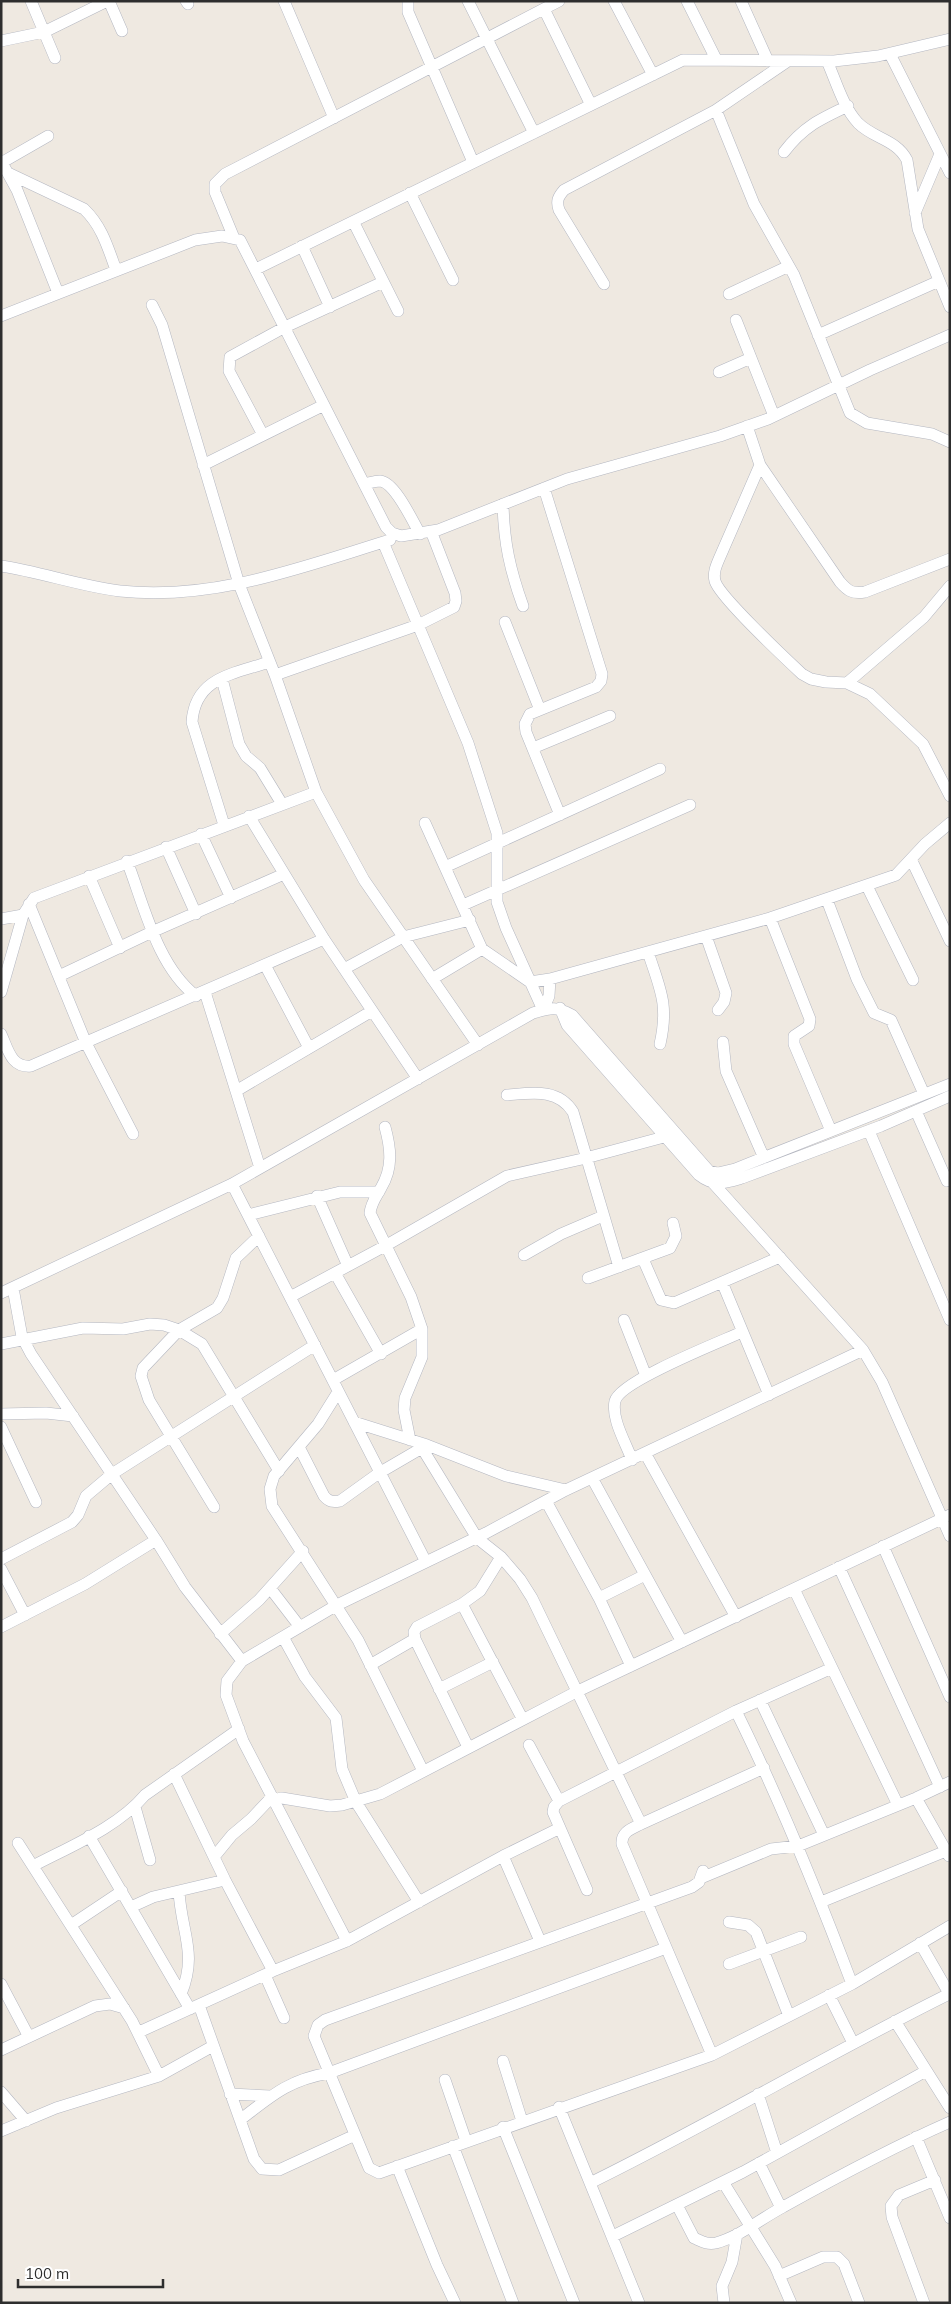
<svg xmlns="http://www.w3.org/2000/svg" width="951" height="2304" font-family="Mulish,sans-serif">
  <rect width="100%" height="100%" fill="#efe9e1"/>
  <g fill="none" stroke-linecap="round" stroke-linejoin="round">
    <defs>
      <path id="street" d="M31 1 55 58
        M109 1 122 31
        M186 1 188 4
        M284 1 334 118
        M408 1V12L473 162
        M468 1 534 133
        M614 1 653 75
        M687 1 716 59
        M741 1 768 61
        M544 9 591 105
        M1 41 44 32 107 1
        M890 54 950 173
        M827 61C836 81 843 107 858 123 874 139 896 139 907 160L918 229 950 307
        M716 110 754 204 794 275 850 413 867 423 932 434 950 442
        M784 152C803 127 820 119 848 106
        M1 161 17 190 58 293
        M1 163 48 136
        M8 173 84 209C102 226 108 248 116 270
        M410 193 453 280
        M915 213 940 154
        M354 223 398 311
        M234 238 215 192V184L225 174 559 1
        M302 246 330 307
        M256 269 683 60 834 61 878 56 950 39
        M604 284 559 210C556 201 558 197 564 190L716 110 788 61
        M729 294 789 266
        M152 305 162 325 239 584 275 675 316 792 364 880 478 1045
        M1 316 195 240 222 236 240 240 386 527 392 533 401 536 438 530 567 479 720 436 768 419 870 370 950 335
        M736 320 774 416
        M818 335 939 281
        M719 372 751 358
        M747 426 760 465 840 582C848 591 852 594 865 592L950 559
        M263 435 229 371 230 357 285 327 383 282
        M203 465 324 405
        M760 465 719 559C716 566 713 573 715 581 719 596 787 660 802 674L811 679 826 682 847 683 870 694 923 744 950 796
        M364 484C369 483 375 481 380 481 395 482 413 522 420 534
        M544 488 602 674 601 681 596 687 530 714 525 724 526 732 560 815
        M503 504C504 543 510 570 523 606
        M383 542 468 743 497 833V902L506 928 543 1010
        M1 566C41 572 80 586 120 591 214 601 302 567 390 540
        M505 622 540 710
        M275 675 418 625 454 607 456 601 455 593 431 531
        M222 679 239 744 246 756 260 768 282 804
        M847 683 924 617 950 586
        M533 748 610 716
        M249 816 324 939 418 1079
        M425 823 482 949 530 982 550 979 770 918 896 875 925 844 950 823
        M224 825 192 722C195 677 234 674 269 662
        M201 834 231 898
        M166 847 196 914
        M127 861C144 905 157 966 196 996
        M912 861 950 941
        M445 867 660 769
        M89 876 120 948
        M867 886 913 980
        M827 900 857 979 874 1013 891 1020 924 1094
        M29 904 86 1043 133 1134
        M463 905 690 805
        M770 918 810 1019 809 1026 794 1036V1044L831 1131
        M1 919 23 915
        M706 936 726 993 724 1002 718 1010
        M648 952C660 989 669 1004 660 1044
        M265 965 309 1048
        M344 969 403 937 470 920
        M59 976 154 931 284 874
        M432 979 482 949
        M1 992 23 915 34 898 316 792
        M205 992 260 1168
        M560 1008 567 1025 699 1175C714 1187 725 1183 742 1178L881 1126 950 1096
        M543 1010 549 996 550 979
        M1 1034C8 1049 11 1068 31 1066L324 939
        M723 1042 726 1071 764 1158
        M236 1091 372 1011
        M507 1095C532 1093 558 1088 573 1112L619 1267
        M916 1111 947 1181
        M385 1127C391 1149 393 1168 381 1188 376 1197 371 1203 370 1213L411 1297 422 1329V1357L405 1398 404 1410 410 1440
        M869 1131 950 1320
        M713 1183 863 1350 882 1382 950 1536
        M232 1184 426 1562
        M317 1196 348 1266
        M248 1215 340 1192H379
        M524 1255 561 1234 603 1216
        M643 1259 661 1300 674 1303 780 1257
        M335 1273 381 1354
        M588 1278 670 1248 676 1236 673 1223
        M722 1282 769 1395
        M13 1288 22 1337 31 1354 156 1540 185 1587 242 1661
        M1 1293 232 1184 533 1013C551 1008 555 1006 572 1015L709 1171 718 1173 735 1169 950 1084
        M290 1297 385 1246 507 1176 582 1159 664 1137
        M624 1320 646 1376
        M1 1344 83 1328 123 1329 150 1324 164 1325 179 1330 202 1344 279 1471
        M333 1380 422 1329
        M338 1392 318 1424 274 1476 270 1489 272 1506 358 1640 423 1771
        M1 1414 46 1413 73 1416
        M354 1422 427 1445 506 1476 566 1490
        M1 1427 36 1502
        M299 1447 324 1496C329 1502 333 1502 340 1501L379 1473 427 1445
        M422 1448 477 1538 501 1557 520 1579 532 1598 641 1824
        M645 1453 736 1617
        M632 1460C626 1443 611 1419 615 1401 620 1381 720 1342 742 1332
        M592 1478 682 1642
        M546 1501 599 1598 631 1666
        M214 1507 149 1400 141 1376 143 1368 179 1330 217 1308 223 1298 236 1258 259 1236
        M883 1546 950 1697
        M1 1559 72 1522 78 1515 86 1496 112 1474 315 1345
        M839 1567 940 1787
        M1 1569 25 1615
        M270 1588 300 1627
        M794 1589 898 1805
        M599 1598 645 1575
        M462 1604 522 1718
        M1 1627 85 1584 156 1540
        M220 1634 259 1600 303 1551
        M283 1637 305 1677 336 1718 342 1769 356 1802 419 1902
        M370 1665 415 1639
        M439 1689 493 1662
        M760 1700 824 1835
        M736 1711C780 1800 817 1891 852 1984
        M529 1745 559 1801
        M468 1747 415 1639 414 1632 417 1627 462 1604 480 1591 501 1557
        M174 1774 225 1880 273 1971
        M916 1798 949 1856
        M135 1807 150 1860
        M89 1836 190 2009
        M18 1843 132 2021 159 2076
        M503 1856 540 1941
        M214 1857 232 1835 251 1819 268 1801 282 1798 330 1806 342 1805 380 1794 578 1691 950 1515
        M33 1866C71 1846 118 1827 145 1795L239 1729
        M703 1871 699 1882 692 1887 325 2020 318 2025 314 2036 369 2168 379 2173 712 2055 852 1984 950 1926
        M701 1878 771 1849 798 1846 916 1798 950 1782
        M587 1890 553 1812 554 1807 559 1801 736 1711 832 1668
        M179 1891C181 1932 198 1953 181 1994
        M821 1902 946 1851
        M131 1907 153 1897 225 1880
        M729 1922 748 1925 756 1932 789 2016
        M71 1925 122 1891
        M347 1941 243 1741 226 1695 227 1681 242 1661 337 1605 486 1533 566 1490 863 1350
        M920 1943 950 1995
        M729 1964 801 1937
        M265 1975 284 2018
        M1 1984 29 2037
        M829 1995 853 2043
        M199 2005 254 2159 262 2169 279 2170 355 2135
        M895 2021 950 2108
        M139 2032 273 1971 347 1941 503 1856 560 1828
        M1 2050 95 2006 110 2004 124 2008
        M712 2055 622 1844C621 1832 631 1829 641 1824L764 1768
        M503 2061 522 2121
        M445 2080 466 2141
        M1 2092 26 2121
        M230 2094 270 2096
        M758 2094 777 2153
        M559 2107 639 2303
        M240 2120C271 2096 288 2080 329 2073L666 1948
        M503 2127 574 2303
        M1 2131 56 2108 159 2076 213 2046
        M916 2137 950 2218
        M453 2146 513 2303
        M759 2163 781 2208
        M397 2166 437 2265 455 2303
        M723 2182 775 2266 791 2303
        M590 2183C712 2123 828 2054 949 1994
        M677 2205 694 2238C701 2241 707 2245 716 2243 741 2236 760 2219 783 2207 837 2177 893 2147 950 2122
        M613 2236 743 2172 926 2071
        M779 2276 823 2257H837L844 2264 859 2303
        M724 2303 722 2286 732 2262 737 2234
        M924 2303 892 2217 891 2206 899 2195 935 2180"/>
    </defs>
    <use href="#street" stroke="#b4b7c1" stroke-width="12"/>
    <use href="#street" stroke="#fff" stroke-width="11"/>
  </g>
  <rect width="951" height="2304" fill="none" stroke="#2e2e2e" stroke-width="5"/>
  <path d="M18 2279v8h145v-8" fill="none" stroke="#2e2e2e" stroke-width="2.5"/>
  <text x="25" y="2279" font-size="15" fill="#2e2e2e" stroke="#ffffff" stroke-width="4" paint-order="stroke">100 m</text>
</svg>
